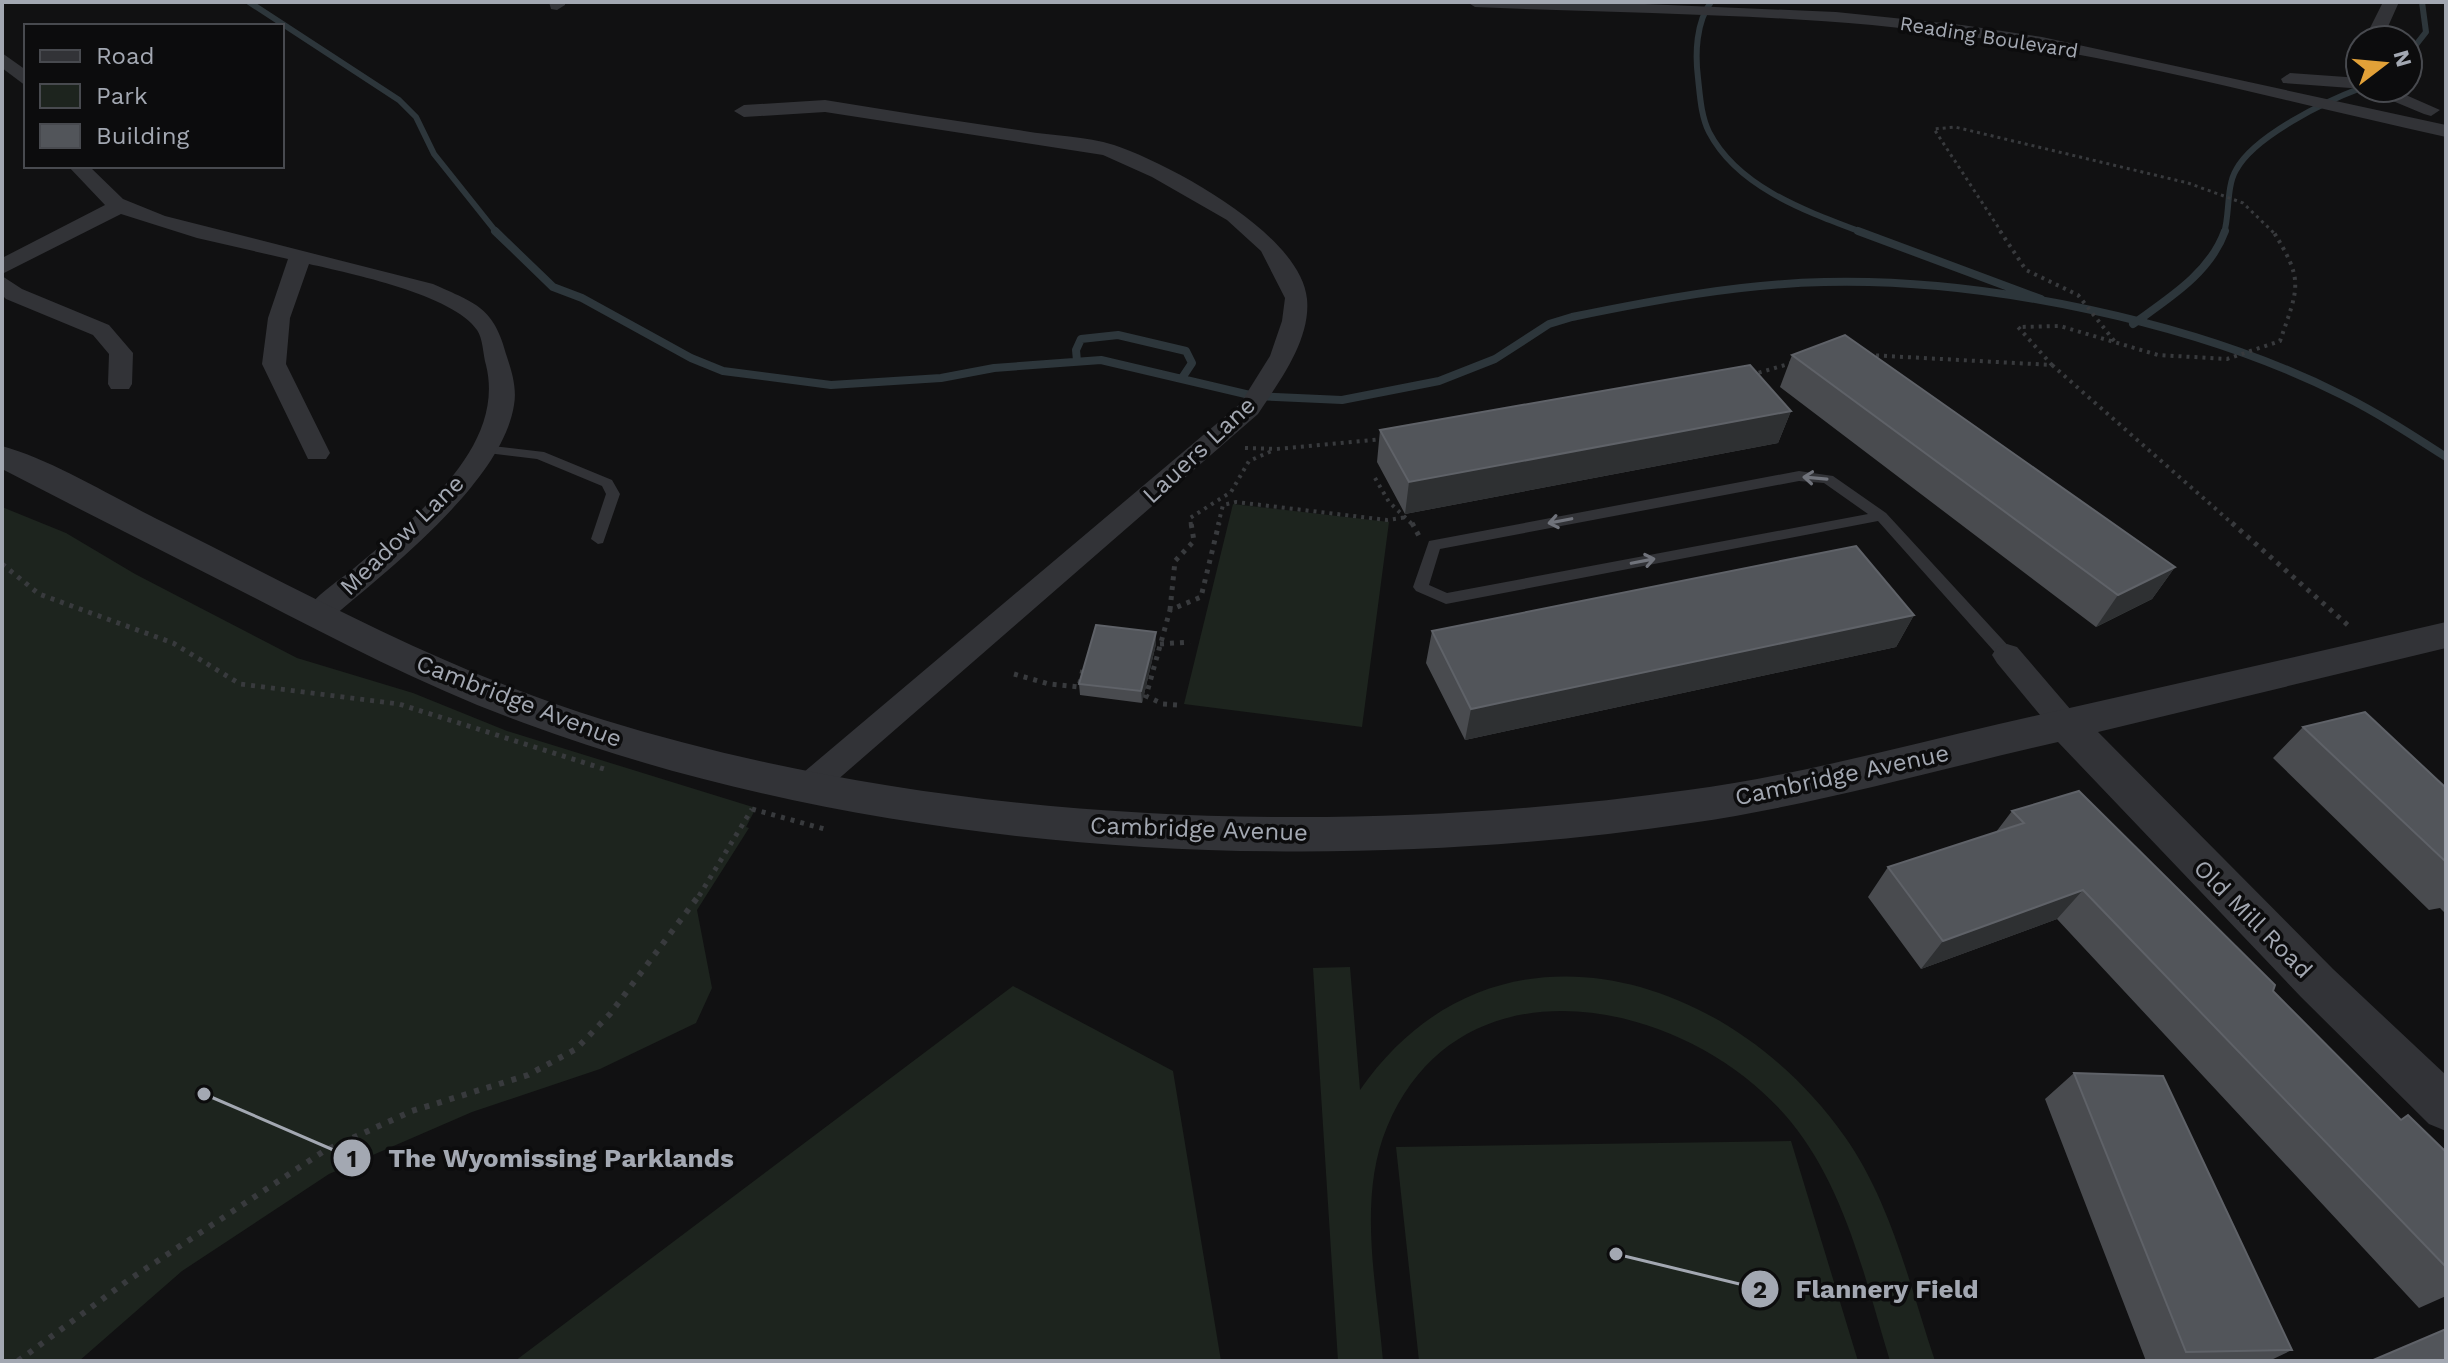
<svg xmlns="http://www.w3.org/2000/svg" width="2448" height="1363" font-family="'Work Sans',sans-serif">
  <rect width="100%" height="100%" fill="#111112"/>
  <path fill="#1d241e" d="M1233 504 1389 522 1362 727 1184 704Z
    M2 507 66 533 135 574 297 658 413 693 507 731 756 808 746 827 749 828 697 910 712 988 696 1023 600 1069 472 1112 329 1174 182 1271 79 1361H2Z
    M1350 967 1360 1090C1492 900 1729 971 1845 1137 1891 1202 1910 1286 1935 1361H1890C1865 1279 1846 1190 1791 1122 1691 999 1461 949 1387 1127 1357 1199 1377 1286 1383 1361H1338L1313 968Z
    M1013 986 1173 1071 1221 1361H515Z
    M1791 1141 1858 1361H1419L1396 1147Z"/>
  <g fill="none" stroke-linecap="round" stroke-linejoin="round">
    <path stroke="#2d363b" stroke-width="6" d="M249 2 399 100 416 117 434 154 497 233
      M1711 2C1696 22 1695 54 1698 78 1700 96 1701 116 1709 132 1738 188 1808 212 1864 233
      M2408 55 2426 32 2422 2
      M2224 233C2230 214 2226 187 2236 170 2254 136 2326 101 2361 88"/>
    <path stroke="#2d363b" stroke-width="8" d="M495 231 553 287 582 298 691 358 723 371 831 385 941 378 994 368 1101 360 1254 396 1342 400 1439 381 1495 359 1549 324 1572 317C1655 300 1739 284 1824 282 1986 278 2197 322 2342 395 2378 413 2412 435 2446 457
      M1858 231 2041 299
      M2133 324C2169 298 2210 273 2225 231
      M1077 361 1076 350 1081 339 1118 335 1186 351 1192 363 1182 378"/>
    <path stroke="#383a3d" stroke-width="3" stroke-dasharray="3 4" stroke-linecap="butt" d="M2002 233 1934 129 1955 127 2188 183 2243 203 2274 233"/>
    <path stroke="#383a3d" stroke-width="4" stroke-dasharray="3 5" stroke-linecap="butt" d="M2000 231 2026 270 2078 295 2115 342
      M1868 355 2052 365 2018 327 2060 326 2158 355 2227 359 2280 341C2299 286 2304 281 2273 231
      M2052 365 2234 525
      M1751 375 1792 363
      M1245 448 1276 449 1383 439
      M1375 478 1389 502 1413 525
      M1191 525 1190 518 1231 492 1249 461 1274 450
      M1218 525 1223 505 1236 502 1387 520 1408 517"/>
    <path stroke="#383a3d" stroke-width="5" stroke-dasharray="4 6" stroke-linecap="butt" d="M1412 523 1419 536
      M2232 523 2350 627
      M2 564 39 594 173 643 240 684 399 704 607 770
      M1170 610 1175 561 1194 541 1191 523
      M1160 644 1190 642
      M1014 674 1049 684 1079 687 1083 669 1089 670
      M1177 705 1163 704 1146 696 1170 610 1201 597 1219 523
      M752 809 828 830
      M699 896 752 809"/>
    <path stroke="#383a3d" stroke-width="6" stroke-dasharray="5 8" stroke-linecap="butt" d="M18 1361 127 1281 324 1151 412 1111 528 1075 576 1049 610 1014 700 894"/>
    <path fill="#323337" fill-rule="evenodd" d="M484 445 544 452 612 480 620 494 603 543 598 544 591 539 606 494 602 486 537 459 479 452V446Z
      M1799 471 1833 476 1886 513 2013 651 2015 655 2013 659H2001L1878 521 1446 604 1416 591 1413 587 1429 541ZM1799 481 1824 483 1868 514 1447 593 1429 585 1440 549Z"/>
    <path fill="#323337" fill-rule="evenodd" d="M549 2H565V5L557 10 551 9Z
      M1467 2H1598L1836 12 1962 25 2042 37 2446 125V137C2287 102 2127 58 1965 36 1804 13 1638 14 1475 7Z
      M2383 2H2399L2382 40H2364Z
      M2 53 26 70V86L2 68Z
      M2290 73 2360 78V88H2390L2440 110 2431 116 2424 114 2364 89 2283 83 2281 79Z
      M825 100C891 111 957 121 1024 131 1053 136 1086 136 1114 145 1170 164 1301 234 1307 299 1311 340 1279 382 1258 414L820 795 809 799 798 795 793 786 798 777 1240 404 1270 356 1282 321 1285 298 1261 251 1227 220 1152 177 1103 155 825 112 744 117 734 111 744 105Z
      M68 166H89L123 199 165 216 433 284C477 304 494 307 507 357 512 372 517 389 514 405 502 483 385 572 328 621L318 624 308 621 304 614C314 596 337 582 353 569 410 521 507 450 486 365 483 355 483 338 477 330 454 295 349 273 309 264L290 318 286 364 330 453 326 459H308L262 364 268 318 288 259 197 238 121 214 2 274V258L105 205Z
      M2 276 22 289 109 325 133 353 132 384 129 389H111L108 384 109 354 93 335 6 299 2 295Z
      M2007 644 2017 647 2077 717 2081 725 2077 733 2066 737 2055 733 1997 663 1992 655 1997 647Z"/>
    <path fill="#323337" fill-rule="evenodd" d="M2 446C53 460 114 498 163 522 306 593 450 673 604 720 944 825 1337 839 1688 790 1793 776 1896 748 1999 724 2148 690 2297 657 2446 622V648L2098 732 2333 969 2446 1075V1131L2429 1124 2301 997 2058 742C1936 770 1815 805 1691 823 1313 879 883 856 524 723 430 689 340 642 251 596 168 554 85 512 2 469Z"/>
  </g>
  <path fill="#494b4f" d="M1792 355 2175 567 2152 599 2096 627 1780 387Z
    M1791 411 1778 443 1405 514 1377 462 1380 430Z
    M1914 615 1896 647 1465 740 1426 663 1432 631Z
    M1156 632V644L1142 703 1080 695 1079 684Z
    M2303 727 2446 788V914L2440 908 2429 910 2273 758Z
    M2012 811 2273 991 2401 1120 2446 1152V1296L2419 1308 2057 919 1921 969 1868 897 1888 867 1996 832Z
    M2074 1073 2292 1350 2269 1361H2146L2045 1099Z"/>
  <path fill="#2e3032" d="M1791 411 1778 443 1405 514 1409 482Z
    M2175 567 2152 599 2096 627 2118 595Z
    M1914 615 1896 647 1465 740 1471 709Z
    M1156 632V644L1142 703 1141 691Z
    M2083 890 2057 919 1921 969 1943 941Z"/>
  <path fill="#52555a" stroke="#5f6268" stroke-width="2" d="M1845 335 2175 567 2118 595 1792 355Z
    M1750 365 1791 411 1409 482 1380 430Z
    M1856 546 1914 615 1471 709 1432 631Z
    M1096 625 1156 632 1141 691 1079 684Z
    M2365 712 2446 788V862L2303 727Z
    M2079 791 2275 985 2273 991 2401 1120 2408 1115 2446 1152V1267L2083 890 1943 941 1888 867 2024 823 2012 811Z
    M2074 1073 2163 1076 2292 1350 2186 1352Z
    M2446 1329V1361H2371Z"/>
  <defs><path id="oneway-shaft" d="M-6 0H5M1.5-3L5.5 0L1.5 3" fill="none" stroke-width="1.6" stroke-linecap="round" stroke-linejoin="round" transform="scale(2)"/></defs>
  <g stroke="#70737b">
    <use href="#oneway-shaft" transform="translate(1815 478) rotate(-175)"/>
    <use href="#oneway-shaft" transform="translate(1560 521) rotate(169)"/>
    <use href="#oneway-shaft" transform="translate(1643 561) rotate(-11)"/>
  </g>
  <g text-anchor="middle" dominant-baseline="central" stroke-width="7" stroke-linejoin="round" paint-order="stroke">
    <g font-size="20" fill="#a3a8b2" stroke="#0c0c0d">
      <text transform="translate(1989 37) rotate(9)">Reading Boulevard</text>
    </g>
    <g font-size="24" fill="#a3a8b2" stroke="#0c0c0d">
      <text transform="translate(1199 450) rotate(-43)">Lauers Lane</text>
      <text transform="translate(402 535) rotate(-44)">Meadow Lane</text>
      <text transform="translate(519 701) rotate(21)">Cambridge Avenue</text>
      <text transform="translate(1842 775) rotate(-12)">Cambridge Avenue</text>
      <text transform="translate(1199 829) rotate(2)">Cambridge Avenue</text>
      <text transform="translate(2253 919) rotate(45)">Old Mill Road</text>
    </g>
  </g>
  <path fill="none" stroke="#a3a8b2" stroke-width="3" d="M204 1094L352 1158M1616 1254L1760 1289"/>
  <g fill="#a3a8b2" stroke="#0c0c0d" stroke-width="3">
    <circle cx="204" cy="1094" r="8"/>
    <circle cx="1616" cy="1254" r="8"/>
    <circle cx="352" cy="1158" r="20"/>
    <circle cx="1760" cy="1289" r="20"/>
  </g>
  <g font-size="24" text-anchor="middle" font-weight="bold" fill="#111">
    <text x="352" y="1167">1</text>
    <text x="1760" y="1298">2</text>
  </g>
  <g font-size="26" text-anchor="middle" font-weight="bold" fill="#a3a8b2" stroke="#0c0c0d" stroke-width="7" stroke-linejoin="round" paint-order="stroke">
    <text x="561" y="1167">The Wyomissing Parklands</text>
    <text x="1887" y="1298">Flannery Field</text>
  </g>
  <rect width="2448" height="1363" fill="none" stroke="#a3a8b2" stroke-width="8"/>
  <rect x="24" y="24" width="260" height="144" fill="#0c0c0d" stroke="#484a4f" stroke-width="2"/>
  <rect x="40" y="50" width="40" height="12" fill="#323337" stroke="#484a4f" stroke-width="2"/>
  <text x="96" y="64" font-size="24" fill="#a3a8b2">Road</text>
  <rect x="40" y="84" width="40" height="24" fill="#1d241e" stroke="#484a4f" stroke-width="2"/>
  <text x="96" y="104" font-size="24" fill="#a3a8b2">Park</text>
  <rect x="40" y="124" width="40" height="24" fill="#52555a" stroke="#484a4f" stroke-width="2"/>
  <text x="96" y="144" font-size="24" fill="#a3a8b2">Building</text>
  <g transform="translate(2384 64) rotate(74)"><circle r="38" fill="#0c0c0d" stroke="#484a4f" stroke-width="2"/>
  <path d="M0-6L14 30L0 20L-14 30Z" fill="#e2a138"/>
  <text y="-12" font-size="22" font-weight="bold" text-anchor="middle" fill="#a3a8b2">N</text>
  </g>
</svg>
